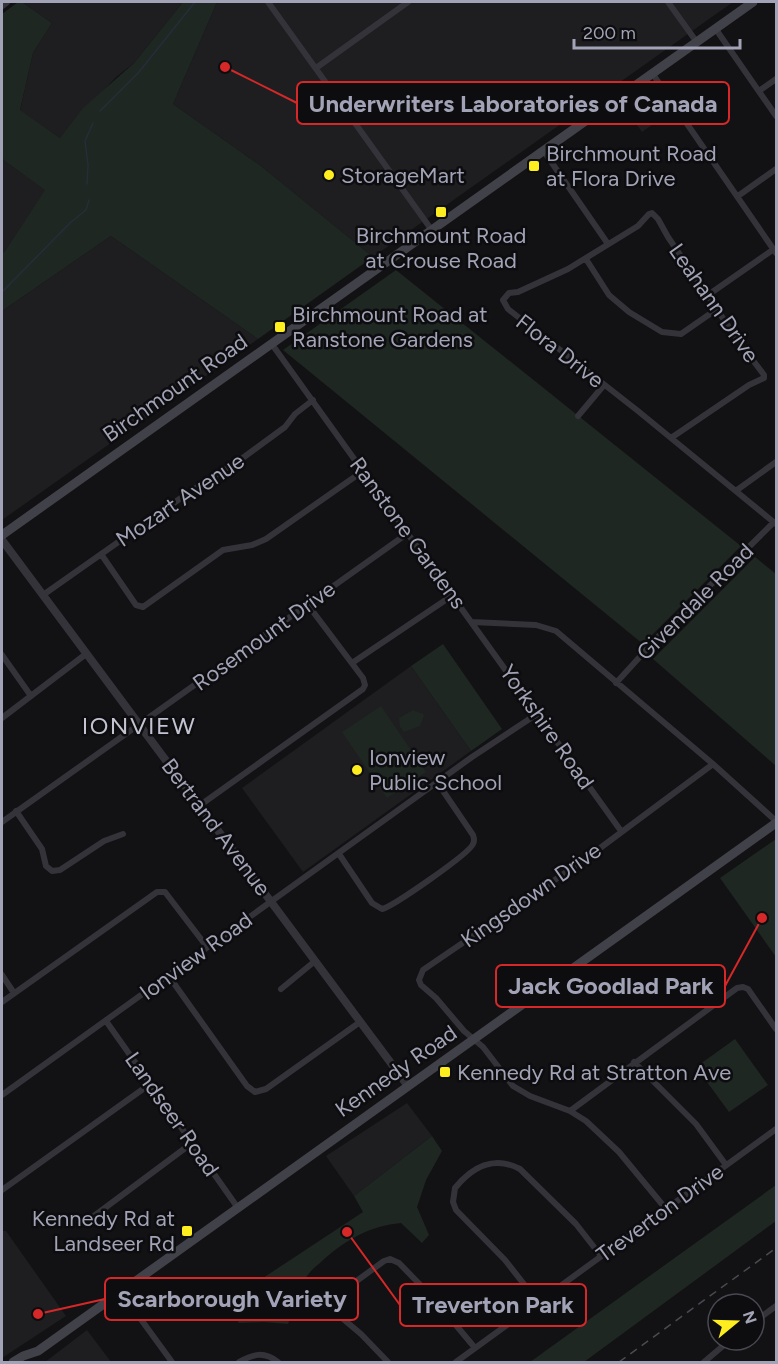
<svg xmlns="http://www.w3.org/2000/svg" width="778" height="1364" font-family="Figtree,sans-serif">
  <rect width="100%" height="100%" fill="#121214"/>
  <path fill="#1e1e21" d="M22 2H183L134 63 116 77 60 138 20 111 33 53 52 23Z
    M217 2H733L373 257 261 166 173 104Z
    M651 87 669 113 642 132 624 107Z
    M2 159 46 190 5 251 2 253Z
    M111 236 258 339 2 520V311Z
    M411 666 471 751 303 872 242 788Z
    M407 1103 432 1136 354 1196 326 1156Z
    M2 1231H6L66 1316 2 1358Z
    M87 1330 111 1362H45Z"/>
  <path fill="#1e2721" d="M18 2H22L52 23 33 53 20 110 60 138 83 108 134 63 183 2H217L173 104 261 166 373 257 258 339 111 236 2 311V253L5 251 45 190 2 159V14Z
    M396 270 741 546 643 644 283 350Z
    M755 557 776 574V766L653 659Z
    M443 644 502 729 471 751 411 666Z
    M381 706 426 772 387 798 342 732Z
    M413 710 423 714 424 716 420 726 404 732 400 727 399 718Z
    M776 839V957L720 878Z
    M735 1039 768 1085 729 1112 696 1067Z
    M432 1136 442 1151 426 1180 417 1207 429 1235 422 1243 401 1223C370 1226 347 1239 323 1260 318 1265 311 1270 307 1276 297 1290 294 1308 288 1324L264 1322 239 1323 225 1303 363 1212 354 1196Z
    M776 1185V1221L584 1362H530Z"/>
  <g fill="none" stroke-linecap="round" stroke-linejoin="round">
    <path stroke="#272c39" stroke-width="1.5" d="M100 111 139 72 195 2
      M87 184 88 165 85 141 93 123
      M2 292 70 223 86 210 89 200"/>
    <path stroke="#333339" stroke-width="6" d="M268 2 431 229
      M668 2 696 41
      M715 28 776 116
      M316 68 408 2
      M652 73 776 253
      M759 91 776 79
      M543 150 608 244
      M738 196 776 169
      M586 259 609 295 629 312 662 332 681 334 717 309
      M708 295 774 249
      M271 343 621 831
      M578 416 604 385
      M671 438 749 385 764 378V375L737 339 668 237 658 219 652 213 649 214 638 226 568 269 518 292 509 293 503 300 508 309 638 411 776 524
      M737 490 776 462
      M101 554 136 605 143 607 223 550 252 545 266 539 363 471
      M43 595 188 493 240 460 285 427 295 414 313 400
      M472 622 536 625 556 631 713 764 776 821
      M2 655 31 696
      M352 663 453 595
      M616 683 657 638 774 522
      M2 718 86 654
      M199 806 363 689 365 685 363 678 308 605
      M16 811 42 849 46 866 52 871 60 870 104 841 123 834
      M2 822 408 533
      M339 854 372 903 382 909C392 907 469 854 473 844 475 840 474 839 473 835L437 782
      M2 975 14 993
      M168 975 247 1086 255 1092 266 1089 360 1022
      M281 989 315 961
      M2 1002 157 892H165L207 947
      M106 1021 238 1208
      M634 1062 696 1124 726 1165
      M2 1095 472 757 537 714
      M570 1111 737 988 743 987 748 989 776 1029
      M2 1190 150 1084
      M666 1209 619 1152 586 1121 570 1111 530 1096 513 1086 483 1047 464 1031 436 998 421 985 419 980 423 970 584 860 713 764
      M86 1222 192 1143
      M121 1292 172 1362
      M538 1302 505 1260 456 1210 453 1202 455 1188C472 1167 494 1155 520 1169L576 1224 601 1256
      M754 1322 776 1306
      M239 1362C253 1354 264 1351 278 1362
      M388 1362 361 1334 336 1313 330 1305 336 1296 384 1261 390 1259 399 1263 435 1300 475 1348
      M456 1362 776 1129
      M704 1362 730 1340"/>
    <path stroke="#333339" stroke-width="8" d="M2 5 6 2
      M2 540 408 1086"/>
    <path stroke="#414149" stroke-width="9" d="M2 535 753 2
      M13 1362 23 1356 38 1351 776 823"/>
    <path stroke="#4a4a52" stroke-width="1.5" stroke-dasharray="8 6" stroke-linecap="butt" d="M619 1362 776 1248"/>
  </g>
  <g fill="#ffee1f" stroke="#0d0d0f" stroke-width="2">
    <rect x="528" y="160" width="12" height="12" rx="3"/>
    <circle cx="329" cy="175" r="6"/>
    <rect x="435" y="206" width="12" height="12" rx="3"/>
    <rect x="274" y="321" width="12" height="12" rx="3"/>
    <circle cx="357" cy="770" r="6"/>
    <rect x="439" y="1066" width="12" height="12" rx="3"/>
    <rect x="181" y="1225" width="12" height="12" rx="3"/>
  </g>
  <g text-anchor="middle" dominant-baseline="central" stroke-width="5" stroke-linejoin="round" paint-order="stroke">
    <g font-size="22" fill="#a2a3b6" stroke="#0d0d0f" text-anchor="start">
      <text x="546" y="153">Birchmount Road<tspan x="546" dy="25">at Flora Drive</tspan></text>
      <text x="341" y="175">StorageMart</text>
      <text x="441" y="235" text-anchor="middle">Birchmount Road<tspan x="441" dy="25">at Crouse Road</tspan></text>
      <text x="292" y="314">Birchmount Road at<tspan x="292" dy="25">Ranstone Gardens</tspan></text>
      <text x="369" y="757">Ionview<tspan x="369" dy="25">Public School</tspan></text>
      <text x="457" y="1072">Kennedy Rd at Stratton Ave</text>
      <text x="175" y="1218" text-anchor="end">Kennedy Rd at<tspan x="175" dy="25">Landseer Rd</tspan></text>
    </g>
    <g font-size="22" fill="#a2a3b6" stroke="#0d0d0f">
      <text transform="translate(714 303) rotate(55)">Leahann Drive</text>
      <text transform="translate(560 351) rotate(38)">Flora Drive</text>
      <text transform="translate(175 388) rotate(-35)">Birchmount Road</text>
      <text transform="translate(180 500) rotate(-34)">Mozart Avenue</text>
      <text transform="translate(408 533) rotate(54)">Ranstone Gardens</text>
      <text transform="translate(695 602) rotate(-45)">Givendale Road</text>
      <text transform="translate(264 636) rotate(-36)">Rosemount Drive</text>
      <text transform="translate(547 727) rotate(55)">Yorkshire Road</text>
      <text transform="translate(216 827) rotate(53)">Bertrand Avenue</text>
      <text transform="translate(531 895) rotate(-35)">Kingsdown Drive</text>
      <text transform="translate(196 956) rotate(-36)">Ionview Road</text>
      <text transform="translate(396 1071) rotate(-35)">Kennedy Road</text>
      <text transform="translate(172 1114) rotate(55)">Landseer Road</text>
      <text transform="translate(660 1213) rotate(-36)">Treverton Drive</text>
    </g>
    <g font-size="24" letter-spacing="1.5" fill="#c3c4d1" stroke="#0d0d0f">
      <text x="139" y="725">IONVIEW</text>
    </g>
  </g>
  <path fill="none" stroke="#d62828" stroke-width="2" d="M225 67L297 103M762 918L725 986M38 1314L105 1299M347 1232L400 1305"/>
  <g fill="#d62828" stroke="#0d0d0f" stroke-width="2">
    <circle cx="225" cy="67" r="6"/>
    <circle cx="762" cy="918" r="6"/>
    <circle cx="38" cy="1314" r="6"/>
    <circle cx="347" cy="1232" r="6"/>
  </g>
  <g fill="#0d0d0f" stroke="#d62828" stroke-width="2">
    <rect x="297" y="82" width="432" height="42" rx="6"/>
    <rect x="496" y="965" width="229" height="42" rx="6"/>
    <rect x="105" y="1278" width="253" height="42" rx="6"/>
    <rect x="400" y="1284" width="186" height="42" rx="6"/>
  </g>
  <g font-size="24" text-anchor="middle" font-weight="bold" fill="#a2a3b6">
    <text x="513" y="112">Underwriters Laboratories of Canada</text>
    <text x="611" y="994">Jack Goodlad Park</text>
    <text x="232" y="1307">Scarborough Variety</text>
    <text x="493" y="1313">Treverton Park</text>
  </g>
  <rect width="778" height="1364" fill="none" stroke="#a2a3b6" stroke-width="6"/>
  <g transform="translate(736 1322) rotate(71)"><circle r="28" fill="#0d0d0f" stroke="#494952" stroke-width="1.5"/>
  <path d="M0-4.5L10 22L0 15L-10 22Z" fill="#ffee1f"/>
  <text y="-9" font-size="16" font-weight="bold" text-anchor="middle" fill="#a2a3b6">N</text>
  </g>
  <path d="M574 39v9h166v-9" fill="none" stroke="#a2a3b6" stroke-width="3"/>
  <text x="583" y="39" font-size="18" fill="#a2a3b6" stroke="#0d0d0f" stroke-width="4.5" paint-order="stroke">200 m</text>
</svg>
